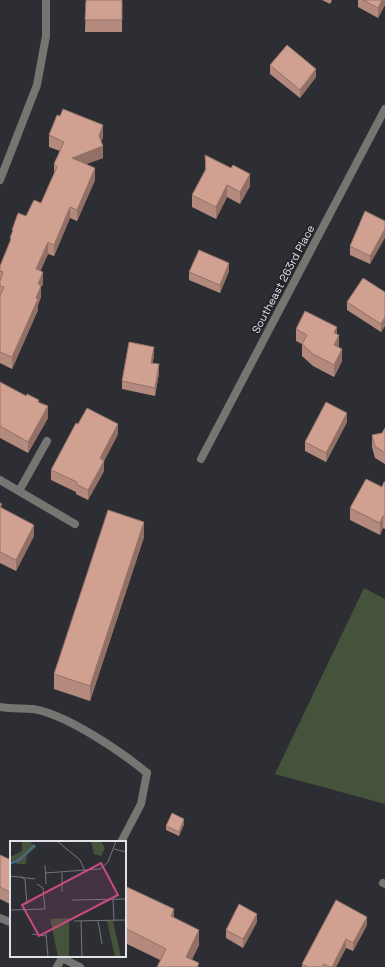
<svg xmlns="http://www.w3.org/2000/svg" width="385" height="967" font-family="'Space Grotesk',sans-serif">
  <rect width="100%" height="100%" fill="#2c2e34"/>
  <path fill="#46533b" d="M364 588 385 599V804L275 774Z"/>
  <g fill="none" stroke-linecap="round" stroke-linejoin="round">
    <path stroke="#757571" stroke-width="8" d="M19 491 47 441
      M0 707C11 709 22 708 33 709 66 714 122 752 147 773
      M0 918 10 922
      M62 958 80 967"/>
    <path stroke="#757571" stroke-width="8" d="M0 180 37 85 46 36V0
      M201 459 385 109
      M0 480 75 524
      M121 842 141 804 147 773
      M383 883 385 884
      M57 967 63 956"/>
  </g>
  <path fill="#b38a7d" d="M86 0H122V32H85Z
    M322 0H332L330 4Z
    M358 0H385V5L378 18 358 7Z
    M270 65 316 77 300 98 270 74Z
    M49 135 103 137 101 141 103 158 86 164 95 180 77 221 70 218 54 256 48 254 40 271 43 284 41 287V297L38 305V310L12 369 0 363V266L10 242V238L12 234V230L41 203 54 173V164L60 151 49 147Z
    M205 155 250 186 240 204 227 197 216 219 192 207V195L205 170Z
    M385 221 370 264 350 255V246Z
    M229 271 220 293 189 280V272Z
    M385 292V326L381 332 347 310V302Z
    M296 329 337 334 339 347 342 361 334 377 313 366 302 356V344L296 341Z
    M154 356 152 363 159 373 155 396 122 389V381Z
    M0 382 39 402 48 418 28 453 0 438Z
    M347 422 326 462 305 451V442Z
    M385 428V464L375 458 372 447V435L382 433Z
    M118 434 104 461V471L88 500 76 494V492L51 480V470Z
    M385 482V529L383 528 380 535 350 520V508L382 487Z
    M0 503 2 508 34 536 16 571 0 563Z
    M144 537 90 701 54 689V674Z
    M184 824 179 836 166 830V826Z
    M0 855 11 860V903L10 904 0 899Z
    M125 892 174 918 199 945 192 959 199 967 160 960 125 943Z
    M257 922 243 948 226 938V930Z
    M367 925 353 951 346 948 336 967H302V964Z"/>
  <path fill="#927066" d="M382 0H385V5L378 18V8Z
    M316 69V77L300 98V90Z
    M103 125V137L99 148V136Z
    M103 146V158L72 169V158Z
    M95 168V180L77 221V210Z
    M250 174V186L240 204V192Z
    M227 185V197L216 219V207Z
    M70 207V218L54 256V245Z
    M385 229V238L370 264V256Z
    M48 242V254L36 281V269Z
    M229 263V271L220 293V285Z
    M43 272V284L41 287V297L38 305V310L12 369V357L36 298 38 284Z
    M385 317V326L381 332V324Z
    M337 327V338L339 335V347L334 357V333Z
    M154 347V356L151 371V363Z
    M342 349V361L334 377V365Z
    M159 364V373L155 396V388Z
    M48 406V418L28 453V442Z
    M347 413V422L326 462V453Z
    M118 424V434L100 469V458Z
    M104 461V471L88 500V490Z
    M383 516V528L380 535V523Z
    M144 522V537L90 701V686Z
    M34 525V536L16 571V560Z
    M184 819V824L179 836V832Z
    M11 891V903L10 904V892Z
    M174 909V924L171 916Z
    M257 914V922L243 948V939Z
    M367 917V925L353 951V943Z
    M199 930V945L188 967 186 957Z
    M346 939V948L336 967H332Z"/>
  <path fill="#d0a091" stroke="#927066" d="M86 0H122V20H85Z
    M363 0H382L378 8Z
    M287 45 316 69 300 90 270 65Z
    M63 109 103 125 99 136 103 146 72 158 95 168 77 210 70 207 54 245 48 242 36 269 43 272 38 284 41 286 36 298 38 299 12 357 0 352V296L4 287 0 286V281L3 272 0 271V266L11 239 10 238 13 230H12L18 213 26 216 34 200 41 203 57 167 54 164 64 142 49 135 57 115 60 116Z
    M205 155 231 168 233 165 250 174 240 192 227 185 216 207 192 195 206 169Z
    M365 211 385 221V229L370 256 350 246Z
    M199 250 229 263 220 285 189 272Z
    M363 278 385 292V317L381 324 347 302Z
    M305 311 337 327 334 333 339 335 334 345 342 349 334 365 313 354 302 344 307 335 296 329Z
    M129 342 154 347 151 363 159 364 155 388 122 381Z
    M0 382 26 396 27 394 39 400 38 402 48 406 28 442 0 426Z
    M326 402 347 413 326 453 305 442Z
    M87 408 118 424 100 458 104 461 88 490 76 484 77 482 51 470 76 423 78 424Z
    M385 428V453L375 446 372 435 382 433Z
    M366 479 382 487 384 482H385V517L383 516 380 523 350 508Z
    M0 503 2 504 0 507 34 525 16 560 0 552Z
    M108 510 144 522 90 686 54 674Z
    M172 813 184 819 179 832 166 826Z
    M0 855 11 860V891L10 892 0 887Z
    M127 887 174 909 171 916 199 930 186 957 199 963 197 967H157L166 949 125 928V892Z
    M336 900 367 917 353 943 346 939 332 967H330L324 964 322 967H308L302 964Z
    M239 904 257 914 243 939 226 930Z"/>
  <g text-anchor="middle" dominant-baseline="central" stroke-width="4" stroke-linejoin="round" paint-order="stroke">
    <g font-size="11" fill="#e1e2e7" stroke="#22242a">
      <text transform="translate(283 279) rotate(-62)">Southeast 263rd Place</text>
    </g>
  </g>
  <g transform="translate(10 841)">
    <rect width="116" height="116" fill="#2c2e34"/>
    <path d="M12 0H19L26 6 17 14 16 23H7L0 19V16L12 10ZM81 0H91L95 7 91 15 84 13ZM59 77V116H48L40 78ZM97 80H103L111 116H105Z" fill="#46533b"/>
    <path fill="none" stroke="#4a6c8a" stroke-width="2" d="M0 23 9 19 25 4"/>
    <path fill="none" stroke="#74767c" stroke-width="1" d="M23 0H40M47 0 70 19 75 30M104 8 116 11M35 24 36 43M35 32 90 28 98 21 106 0M0 35 25 38M11 35 15 39 17 63M52 51V32M103 58 104 79M62 59 116 58M0 69 35 68 33 47 27 43M64 80 116 79M71 80 72 116M88 80 92 103M36 92 38 116M22 93 36 95"/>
    <path fill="#ca4a7e" fill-opacity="0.15" stroke="#ca4a7e" stroke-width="2" d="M91 22 108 54 29 95 12 64Z"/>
    <rect width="116" height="116" fill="none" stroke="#e1e2e7" stroke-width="2"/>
  </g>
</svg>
